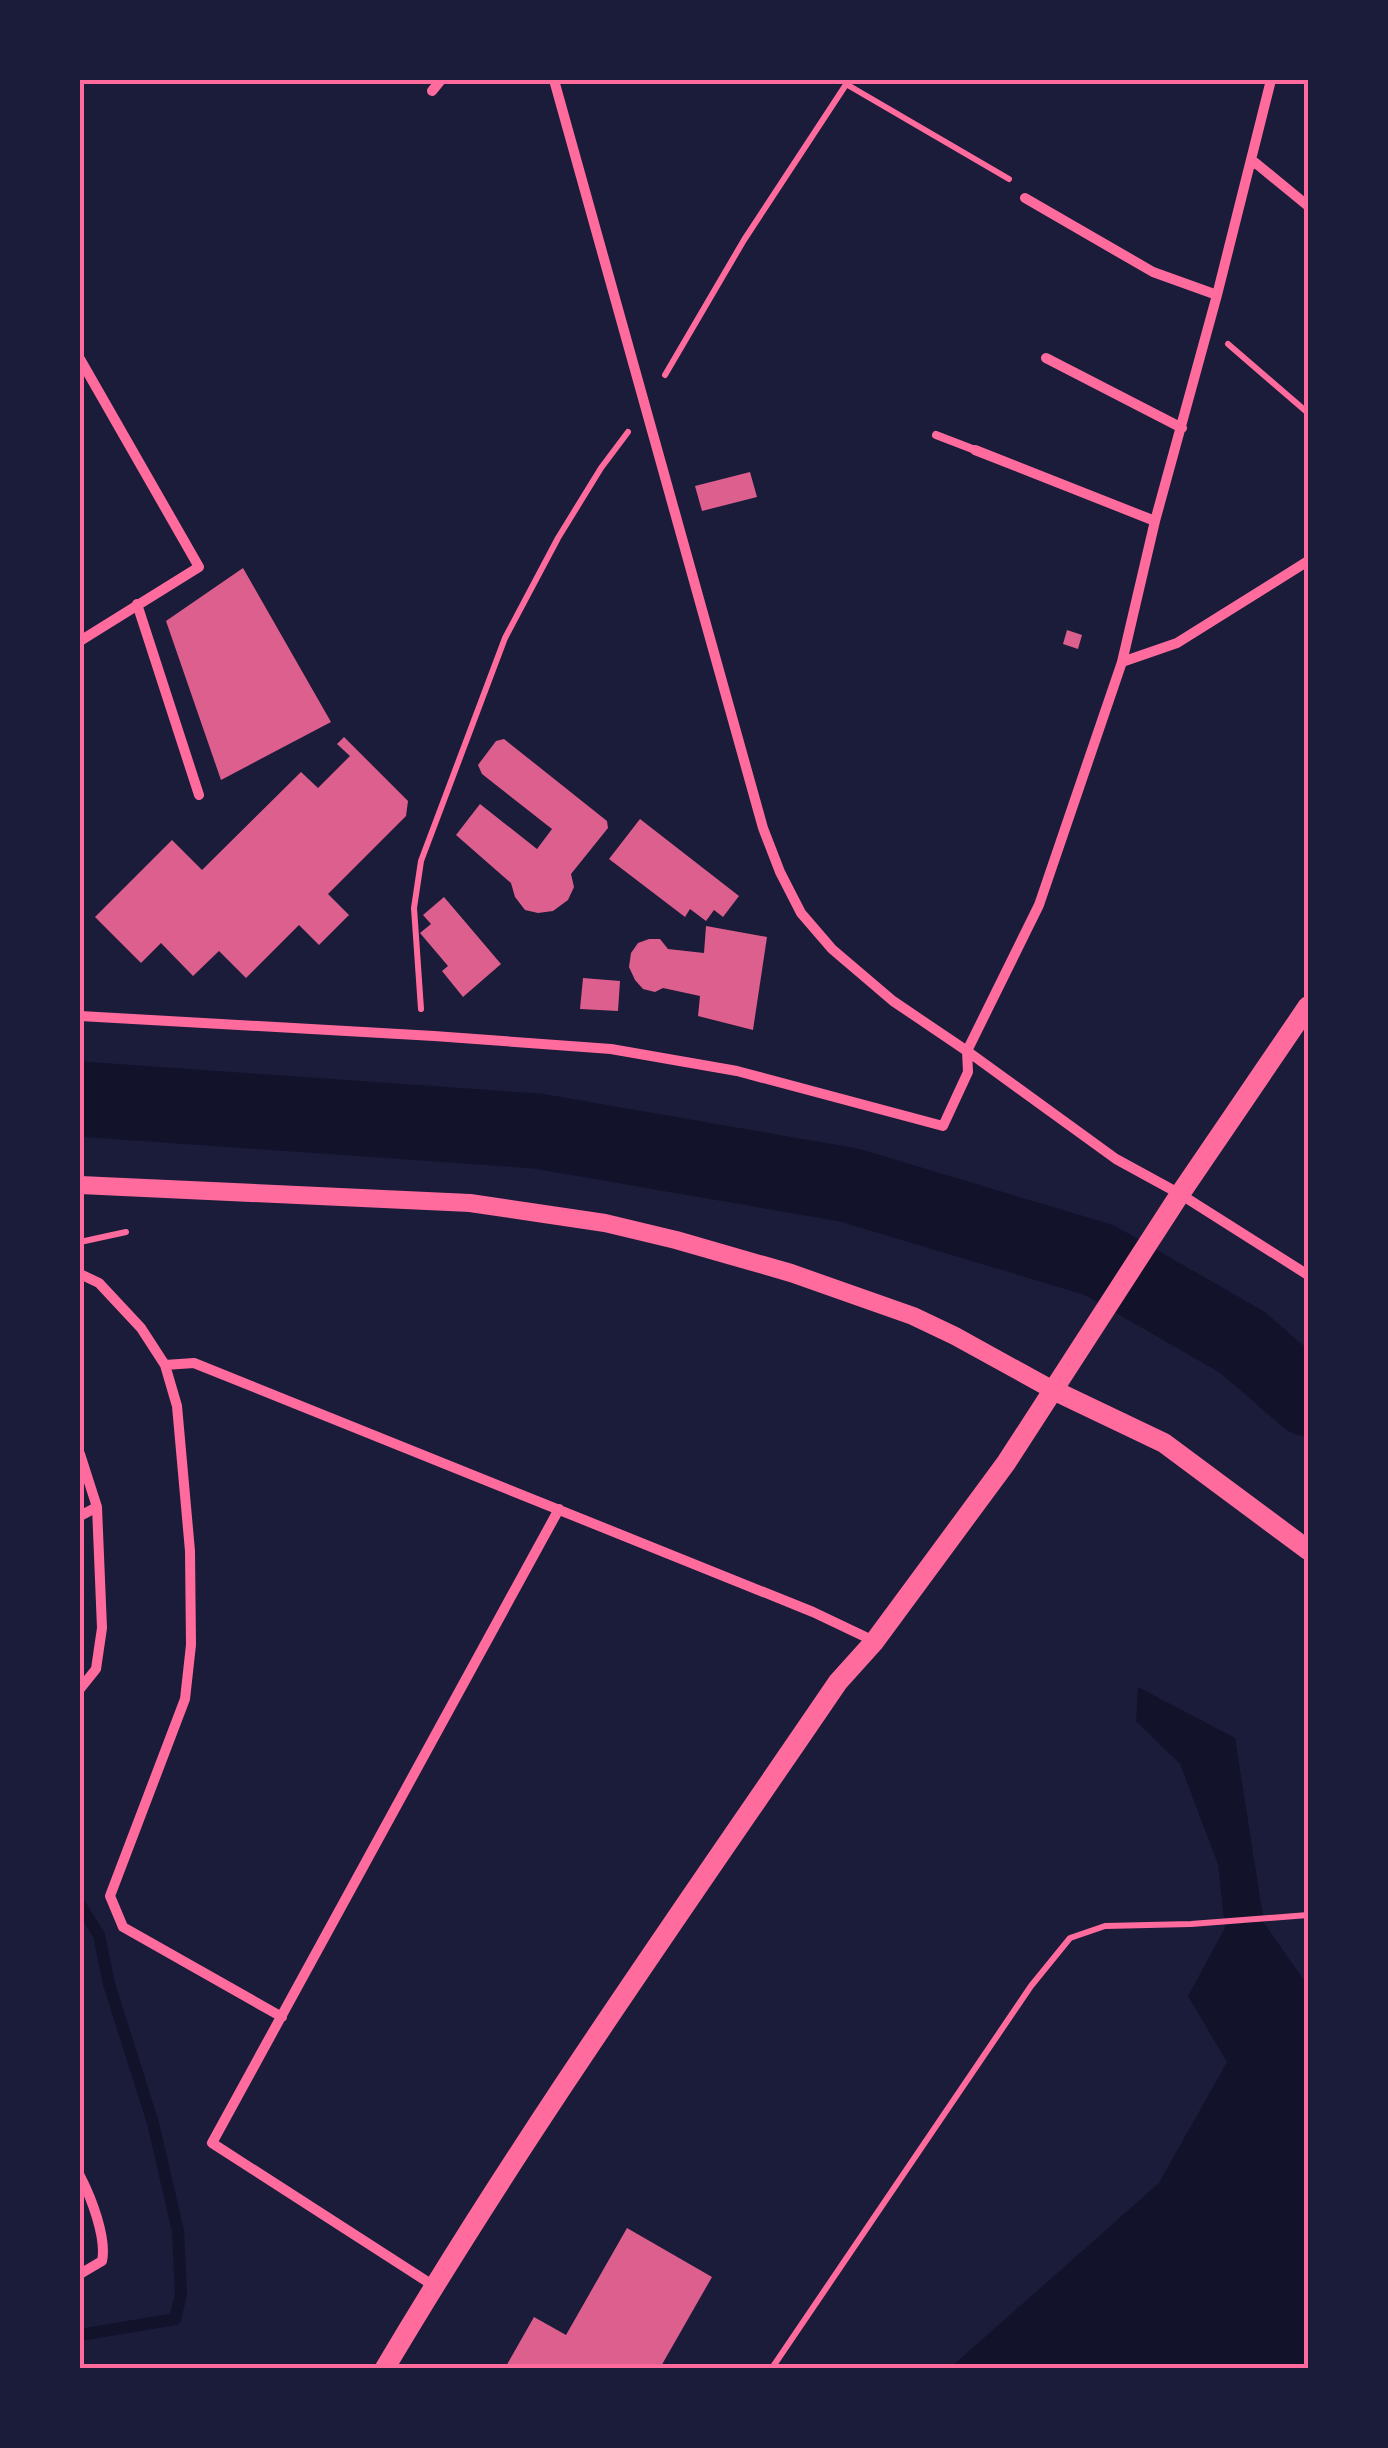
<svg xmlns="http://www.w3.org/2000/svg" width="1388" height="2448" font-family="'Noto Sans',sans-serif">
  <rect width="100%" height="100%" fill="#1b1b3a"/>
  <path fill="#12122b" d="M1138 1687 1235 1738 1264 1923 1308 1986V2368H950L1159 2183 1227 2062 1188 1996 1225 1928 1218 1864 1180 1764 1136 1721Z"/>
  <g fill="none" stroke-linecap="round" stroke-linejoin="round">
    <path stroke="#12122b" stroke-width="12" d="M80 1905 99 1935 109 1984 153 2123 178 2231 181 2294 175 2319 80 2335"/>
    <path stroke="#12122b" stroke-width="75" d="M80 1099 537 1131 849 1185 1099 1260 1242 1342 1308 1399"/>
  </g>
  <path fill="#dd5f8e" d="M750 472 757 497 702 511 695 486Z
    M243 568 331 722 221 780 166 621Z
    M1067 630 1082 635 1078 649 1063 644Z
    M344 737 408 801 406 816 328 894 349 915 319 945 299 925 246 978 219 951 193 976 161 943 141 963 95 917 172 840 202 870 301 772 318 788 350 756 337 744Z
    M504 739 607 821 608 828 571 874 574 887 568 900 553 911 538 913 525 910 515 897 511 883 456 835 480 804 537 849 552 829 482 774 478 765 496 741Z
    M640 819 739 896 723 917 714 910 706 921 690 909 685 917 609 859Z
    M444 897 501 964 463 997 442 971 448 966 420 933 431 924 423 915Z
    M706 926 767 937 753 1030 698 1016 700 996 663 988 655 992 643 989 635 980 629 967 631 953 638 943 649 939H660L668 949 704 953Z
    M583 978 620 981 618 1011 580 1009Z
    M627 2228 712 2277 660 2368H505L534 2317 566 2335Z"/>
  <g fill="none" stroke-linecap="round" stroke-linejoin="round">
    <path stroke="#ff6b9d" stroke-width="6" d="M846 84 1009 179
      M1228 344 1308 413
      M665 375 744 240 849 80
      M421 1009 414 908 421 861 505 638 558 538 601 468 628 432
      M80 1242 126 1232
      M772 2368 1031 1986 1070 1938 1105 1926 1191 1924 1308 1915"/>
    <path stroke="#ff6b9d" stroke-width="8" d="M936 435 975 450"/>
    <path stroke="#ff6b9d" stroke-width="10" d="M554 80 763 828 780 872 801 913 832 949 893 1001 967 1051 1116 1159 1180 1194 1308 1275
      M432 91 441 80
      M1252 160 1308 206
      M1025 198 1153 272 1217 295
      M1046 358 1182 428
      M80 359 199 567 80 641
      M975 450 1155 521
      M137 604 199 795
      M1122 662 1177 643 1308 561
      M80 1016 434 1036 611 1049 737 1071 943 1126 968 1072 967 1051 1039 905 1122 662 1155 521 1217 295 1271 80
      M80 1274 99 1283 141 1328 165 1365 177 1406 190 1551 191 1645 185 1699 110 1896 123 1927 282 2017
      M165 1365 194 1363 813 1612 874 1641
      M80 1454 97 1507 102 1628 96 1669 80 1689
      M80 1516 97 1507
      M80 2176C91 2197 107 2238 102 2261L80 2274
      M434 2286 212 2143 559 1509"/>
    <path stroke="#ff6b9d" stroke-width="18" d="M80 1185 470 1203 605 1223 676 1240 791 1273 913 1316 955 1336 1053 1390"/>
    <path stroke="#ff6b9d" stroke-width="20" d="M1053 1390 1164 1443 1308 1550
      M385 2368C525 2132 684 1908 838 1682L874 1642 1006 1463 1180 1194 1308 1006"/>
  </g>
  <rect width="1388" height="2448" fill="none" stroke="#1b1b3a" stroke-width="165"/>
  <rect x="82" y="82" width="1224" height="2284" fill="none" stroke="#ff6b9d" stroke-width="4"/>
</svg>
